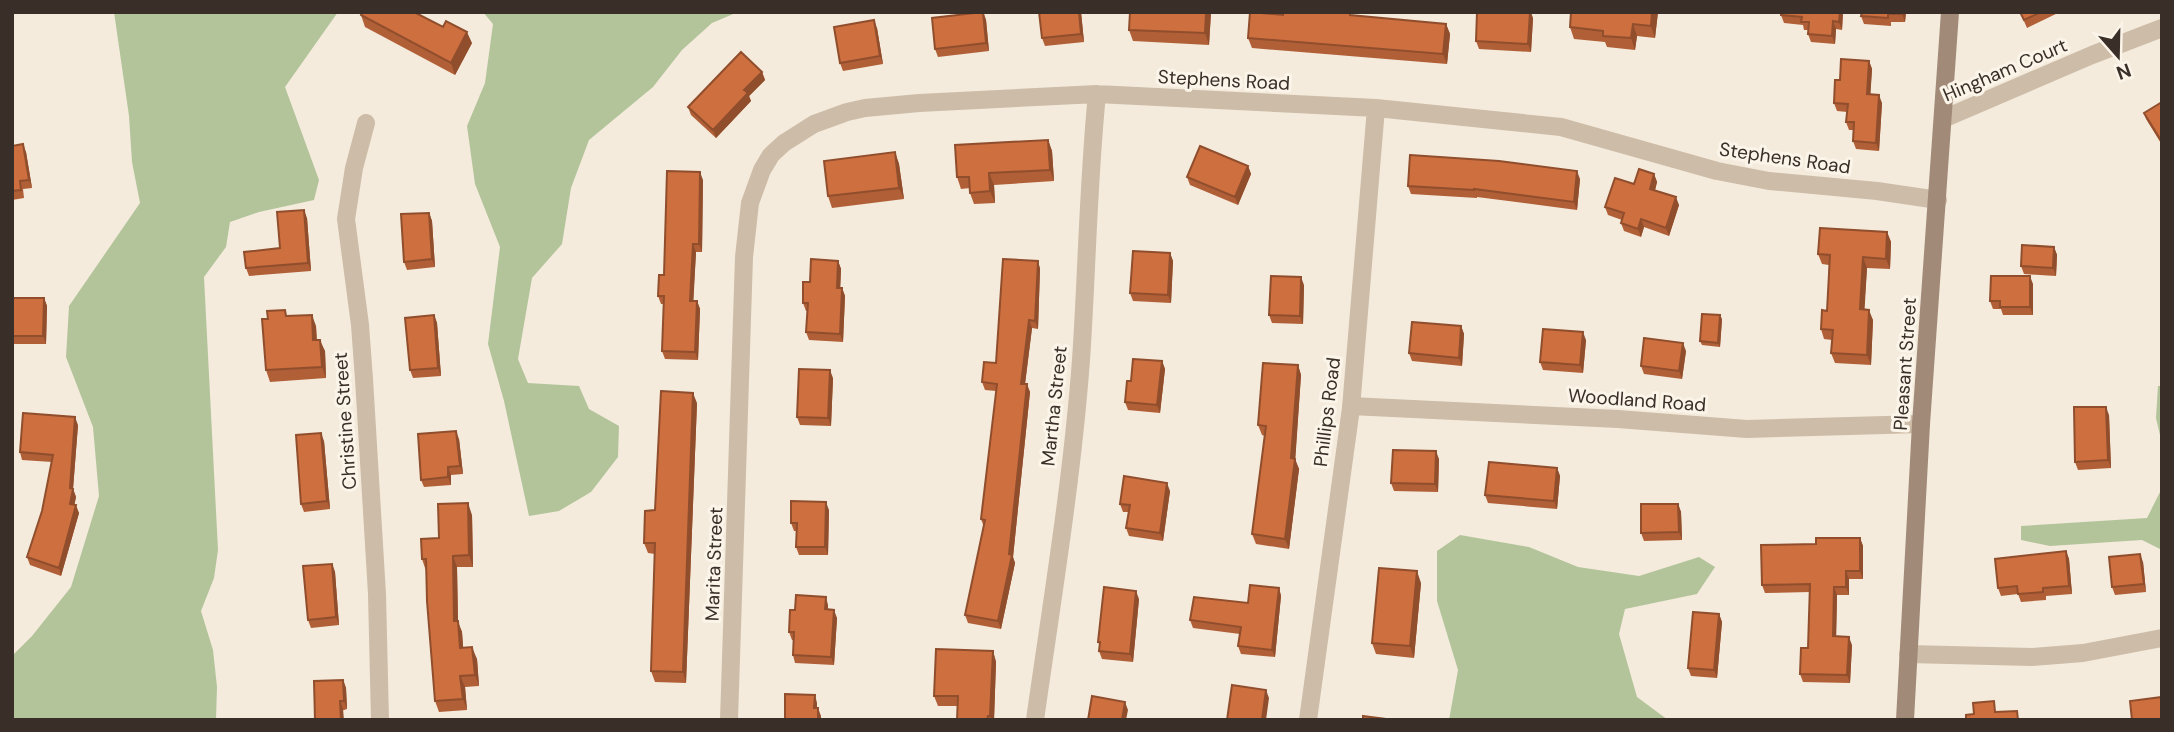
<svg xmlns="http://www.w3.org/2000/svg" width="2174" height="732" font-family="'DM Sans',sans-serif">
  <rect width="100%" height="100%" fill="#f4ebdc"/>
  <path fill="#b3c49b" d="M114 12H338L285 87 319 180 314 200 259 212 230 222 226 247 204 277 218 550 214 578 201 611 213 650 217 687 216 720H12V656L32 636 71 587 99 496 93 427 66 357 69 306 140 203 132 162 129 116Z
    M483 12H738L712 23 682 50 653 87 589 140 571 188 562 244 532 278 518 359 528 383 579 386 589 409 619 426 618 457 591 492 559 511 529 516 504 401 488 344 500 247 475 184 467 126 485 83 493 24Z
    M2158 386H2162V444L2156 418Z
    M2162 488V562L2160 549 2142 540 2050 546 2021 540V526L2147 518Z
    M1460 535 1529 547 1578 567 1639 576 1699 557 1715 567 1697 594 1625 609 1619 634 1637 697 1668 720H1449L1458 670 1437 601V551Z"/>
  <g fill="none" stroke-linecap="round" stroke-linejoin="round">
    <path stroke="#cdbca7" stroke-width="18" d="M1943 119 2092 55 2162 28
      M366 123 354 168 346 219 360 325 364 379 377 594 380 720
      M1351 406 1618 419 1747 429 1921 424
      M1908 654 2032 657 2083 653 2162 638
      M729 720 744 257 750 203 762 170 771 155 784 143 814 124 847 112 865 108 919 103 1097 94 1376 108 1561 127 1717 171 1769 181 1877 191 1938 200
      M1035 720C1052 600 1072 481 1081 360 1087 272 1088 183 1097 94
      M1308 720 1351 408 1376 108"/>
    <path stroke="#a18a78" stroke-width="18" d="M1905 720 1921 424 1950 12"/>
  </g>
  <path fill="#b15f37" d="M983 12 986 20 989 51 938 57 935 49Z
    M1081 12 1084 42 1045 46 1042 38Z
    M1571 12H1658L1655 38 1637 36 1635 50 1607 47 1605 42 1574 39 1570 27Z
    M1843 12 1842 30 1836 29 1835 44 1811 42 1808 34V30H1804L1803 25 1784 23 1781 15Z
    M1906 12 1905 22H1891V26L1864 24 1861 16Z
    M2020 12H2060L2027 28Z
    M1211 13 1209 45 1133 41 1129 30Z
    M361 15 472 43 455 75 365 27Z
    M1283 15H1351L1446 24 1450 34 1447 64 1252 48 1248 38Z
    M1533 18 1531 52 1479 49 1476 41Z
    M877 28 883 64 843 71 840 63Z
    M1869 61 1872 69 1870 95 1882 103 1879 151 1856 149 1853 141 1854 130H1849L1846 122 1847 112 1837 111 1834 103 1840 80Z
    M762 72 765 80 749 96 751 101 716 138 691 115 688 107Z
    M2162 102V145L2146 119 2144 113Z
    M1048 140 1052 151 1054 181 994 185 995 203 974 204 970 193V188L961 189 957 177Z
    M12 146 26 152 32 188 23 189 24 198 12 200Z
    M895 152 899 164 904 199 832 208 828 196Z
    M1248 166 1251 174 1238 205 1190 185 1187 177Z
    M1654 174 1657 182 1655 191 1679 205 1669 236 1644 227 1641 237 1624 231 1621 223 1622 220 1608 215 1605 207 1634 184Z
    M1580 179 1577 210 1477 197V198L1411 194 1408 186Z
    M703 180 702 252H696L693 301H697L700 309 698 360 665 359 662 351 664 304H661L658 296 664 275Z
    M429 213 432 221 435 267 407 270 404 262Z
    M307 218 311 271 249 276 246 268 280 248Z
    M1887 232 1891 242 1890 269 1867 268 1864 309 1873 320 1871 365 1835 363 1831 353 1832 340 1824 339 1821 329 1827 311 1829 265 1822 264 1818 254Z
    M2054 247 2057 255 2056 276 2024 274 2021 266Z
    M1170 253 1173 261 1171 303 1133 301 1130 293Z
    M838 261 841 269 840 288H842L845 296 843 342 809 340 806 332 807 311H806L803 303 810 282Z
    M1038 261 1040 269 1038 329 1032 328 1025 384 1030 392 1013 557 1015 563 1001 629 968 623 965 615 984 527 981 519 996 391 985 390 982 382 996 363Z
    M2033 284V315H2003L2001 309H1993L1990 301Z
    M1304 285 1303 324 1272 323 1269 315Z
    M12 298H44L47 306 46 344H13Z
    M434 315 437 323 441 376 413 378 410 370Z
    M287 316 316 326 317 340 325 351 326 378 270 382 266 370Z
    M1722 319 1720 347 1702 345 1700 341Z
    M1461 326 1464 334 1462 366 1412 361 1409 353Z
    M1586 340 1583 373 1543 370 1540 362Z
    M1686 351 1682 379 1644 374 1641 366Z
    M1162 361 1165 369 1160 413 1128 410 1125 402 1131 381Z
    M1298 365 1301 375 1295 459 1299 469 1289 549 1256 544 1252 534 1265 436 1262 435 1258 425Z
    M833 378 831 426 800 425 797 417Z
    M697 403 686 683 655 682 651 671 655 554 648 553 644 543 655 510Z
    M2109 415 2111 468 2078 470 2075 462Z
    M78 425 73 489 76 497 74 505 79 513 61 576 30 565 27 557 42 511 52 462 22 460 20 452Z
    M459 439 463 474 451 475V485L424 487 421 480Z
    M324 441 330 509 304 512 301 504Z
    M1439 459 1438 492 1394 491 1391 483Z
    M1557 468 1560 476 1557 509 1488 503 1485 495Z
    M1170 491 1163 541 1129 536 1126 528 1129 512H1123L1120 504Z
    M1678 504 1681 512 1682 540 1644 541 1641 533Z
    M829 510 828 555H799L796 547 797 531H794L791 523Z
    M472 515 473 567H457L458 622 462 632 463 648 477 659 479 686 465 687 467 710 439 712 435 701 426 571 422 559 439 538Z
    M1860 538 1863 546V579H1849V595H1837L1836 636 1852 645 1850 683 1803 682 1800 674 1808 648 1810 592 1765 593 1762 585Z
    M2066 551 2069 559 2072 594 2046 596V600L2021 602 2018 594 2001 596 1998 588Z
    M2143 562 2146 592 2115 595 2112 587Z
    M332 564 335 572 339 625 311 628 308 620Z
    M1421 583 1414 658 1376 654 1372 643Z
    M1279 588 1281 596 1275 657 1241 654 1238 646 1240 634 1193 628 1190 620 1248 603Z
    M1139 599 1133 662 1102 659 1099 651 1100 646 1098 642Z
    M828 605V609L837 618 834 665 795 663 793 655V640H792L789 632 795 610Z
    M1719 614 1722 622 1717 678 1691 676 1688 668Z
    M993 651 996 662 994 720H957V706H938L934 696Z
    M343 680 346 688 347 709 315 720Z"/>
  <path fill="#904e2d" d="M983 12 986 20 989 51 986 43Z
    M1079 12H1081L1084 42 1081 34Z
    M1206 12H1211L1209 45 1205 33Z
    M1530 12H1531L1533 18 1531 52 1528 44Z
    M1652 12H1658L1655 38 1651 26Z
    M1840 12H1843L1842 30 1839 22Z
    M1902 12H1906L1905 22 1902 14Z
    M874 20 877 28 883 64 880 56Z
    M1833 21 1836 29 1835 44 1832 36Z
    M1446 24 1450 34 1447 64 1443 54Z
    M1633 24 1637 36 1635 50 1631 38Z
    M467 32 472 43 455 75 451 63Z
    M1869 61 1872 69 1870 102 1867 94Z
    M762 72 765 80 749 96 751 101 716 138 713 130 744 90Z
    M1879 95 1882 103 1879 151 1876 143Z
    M1048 140 1052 151 1054 181 1050 170Z
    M23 144 26 152 32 188 29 180Z
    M895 152 899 164 904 199 899 188Z
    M1248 166 1251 174 1238 205 1235 197Z
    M1577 171 1580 179 1577 210 1574 202Z
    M700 172 703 180 702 252 699 244Z
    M989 173 994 185 995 203 990 191Z
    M1654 174 1657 182 1653 197 1650 189Z
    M1676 197 1679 205 1669 236 1666 228Z
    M304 210 307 218 311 271 308 263Z
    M429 213 432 221 435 267 432 259Z
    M1641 219 1644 227 1641 237 1638 229Z
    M1887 232 1891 242 1890 269 1886 259Z
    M693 244 696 252 693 309 690 301Z
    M2054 247 2057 255 2056 276 2053 268Z
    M1170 253 1173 261 1171 303 1168 295Z
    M1863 257 1867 268 1864 319 1860 309Z
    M838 261 841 269 840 296 837 288Z
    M1038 261 1040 269 1038 329 1035 321Z
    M2030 276 2033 284V315L2030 307Z
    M1301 277 1304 285 1303 324 1300 316Z
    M842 288 845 296 843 342 840 334Z
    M44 298 47 306 46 344 43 336Z
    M697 301 700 309 698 360 695 352Z
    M1869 310 1873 320 1871 365 1867 355Z
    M312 315 316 326 317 352 313 340Z
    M434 315 437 323 441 376 438 368Z
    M1720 315 1722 319 1720 347 1718 343Z
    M1029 320 1032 328 1024 392 1021 384Z
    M1461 326 1464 334 1462 366 1459 358Z
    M1583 332 1586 340 1583 373 1580 365Z
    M320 340 325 351 326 378 322 367Z
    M1683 343 1686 351 1682 379 1679 371Z
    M1162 361 1165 369 1160 413 1157 405Z
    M1298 365 1301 375 1295 464V459L1299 469 1289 549 1285 539Z
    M830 370 833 378 831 426 828 418Z
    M1027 384 1030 392 1013 557 1015 563 1001 629 998 621 1009 554Z
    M693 393 697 403 686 683 683 672Z
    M2106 407 2109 415 2111 468 2108 460Z
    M75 417 78 425 73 489 76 497 73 512 70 504V488Z
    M456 431 459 439 463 474 460 466Z
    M321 433 324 441 330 509 327 501Z
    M1436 451 1439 459 1438 492 1435 484Z
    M448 467 451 475V485L448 477Z
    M1557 468 1560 476 1557 509 1554 501Z
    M1167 483 1170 491 1163 541 1160 533Z
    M826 502 829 510 828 555 825 547Z
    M468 503 472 515 473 567 469 555Z
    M1678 504 1681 512 1682 540 1679 532Z
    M76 505 79 513 61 576 59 568Z
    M1860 538 1863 546V579L1860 571Z
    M2066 551 2069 559 2072 594 2069 586Z
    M2140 554 2143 562 2146 592 2144 584Z
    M453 556 457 567 458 622 462 632 464 659 460 648 454 621Z
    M332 564 335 572 339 625 336 617Z
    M1417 571 1421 583 1414 658 1410 646Z
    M1846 571 1849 579V595L1846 587Z
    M1834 587 1837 595 1836 644 1833 636Z
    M1279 588 1281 596 1275 657 1272 650Z
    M1136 591 1139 599 1133 662 1130 654Z
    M826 597 828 605V617L825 609Z
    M834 610 837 618 834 665 831 657Z
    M1719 614 1722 622 1717 678 1714 670Z
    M1849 637 1852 645 1850 683 1847 675Z
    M472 647 477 659 479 686 475 675Z
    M993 651 996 662 994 720H991L990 716Z
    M460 676 465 687 467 710 463 699Z
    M343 680 346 688 347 709 344 701Z
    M1266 690 1269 698 1266 720H1262Z
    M815 695 817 703V716L814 708Z
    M340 701 343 709 344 720H341Z
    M1125 702 1128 710 1126 720H1122Z
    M818 708 821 716V720H818Z"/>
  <path fill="#ce6f40" stroke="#904e2d" stroke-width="2" d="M362 12H414L443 27 446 21 467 32 451 63 361 15Z
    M983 12 986 43 935 49 932 18Z
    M1039 12H1079L1081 34 1042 38Z
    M1130 12H1206L1205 33 1129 30Z
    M1250 12 1283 15V12H1346L1350 13V15L1446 24 1443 54 1248 38Z
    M1477 12H1530L1528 44 1476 41Z
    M1571 12H1652L1651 26 1633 24 1631 38 1603 36V31L1570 27Z
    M1781 12H1840L1839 22 1833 21 1832 36 1808 34 1809 22H1801L1802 17 1781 15Z
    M1862 12H1902V14H1888V18L1861 16Z
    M2020 12H2041L2024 20Z
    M874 20 880 56 840 63 834 27Z
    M741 52 762 72 744 90 748 93 713 130 688 107Z
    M1841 59 1869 61 1867 94 1879 95 1876 143 1853 141 1854 122H1846L1848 104 1834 103 1835 80H1840Z
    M2162 102V142L2144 113Z
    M1048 140 1050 170 989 173 990 191 970 193 969 177H957L955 145Z
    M23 144 29 180 20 181 21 190 12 191V146Z
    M1200 146 1248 166 1235 197 1187 177Z
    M895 152 899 188 828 196 824 161Z
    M1410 155 1499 161 1577 171 1574 202 1474 189V190L1408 186Z
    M1639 169 1654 174 1650 189 1676 197 1666 228 1641 219 1638 229 1621 223 1624 213 1605 207 1615 178 1634 184Z
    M667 171 700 172 699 244H693L690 301H697L695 352 662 351 664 296H658L659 275H664Z
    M304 210 308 263 246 268 244 252 280 248 277 212Z
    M429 213 432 259 404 262 401 214Z
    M1820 228 1887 232 1886 259 1863 257 1860 309 1869 310 1867 355 1831 353 1833 330 1821 329 1822 310 1827 311 1830 255 1818 254Z
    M2022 245 2054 247 2053 268 2021 266Z
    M1133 251 1170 253 1168 295 1130 293Z
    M811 259 838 261 837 288H842L840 334 806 332 808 303H803V282H810Z
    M1003 259 1038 261 1035 321 1029 320 1021 384H1027L1009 554 1012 555 998 621 965 615 985 520 981 519 997 384 982 382 984 362 996 363Z
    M1271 276 1301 277 1300 316 1269 315Z
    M1991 276H2030V307H2000V301H1990Z
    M12 298H44L43 336H12Z
    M285 310 286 316 312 315 313 340H320L322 367 266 370 262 319H268L267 311Z
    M1702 314 1720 315 1718 343 1700 341Z
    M434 315 438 368 410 370 405 318Z
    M1412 322 1461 326 1459 358 1409 353Z
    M1543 329 1583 332 1580 365 1540 362Z
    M1644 338 1683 343 1679 371 1641 366Z
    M1133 359 1162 361 1157 405 1125 402 1127 381H1131Z
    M1263 363 1298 365 1291 458 1295 459 1285 539 1252 534 1266 426 1258 425Z
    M799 369 830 370 828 418 797 417Z
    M661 391 693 393 683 672 651 671 655 543H644L645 511 655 510Z
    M2074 407H2106L2108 460 2075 462Z
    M23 413 75 417 70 488 73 489 70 504 76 505 59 568 27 557 42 511 53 455 20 452Z
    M456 431 460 466 448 467V477L421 480 418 434Z
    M321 433 327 501 301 504 296 435Z
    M1393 450 1436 451 1435 484 1391 483Z
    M1489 462 1557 468 1554 501 1485 495Z
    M1124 476 1167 483 1160 533 1126 528 1130 505 1120 504Z
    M791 501 826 502 825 547H796L797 523H791Z
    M468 503 469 555 453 556 454 621H458L460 648 472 647 475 675 460 676 463 699 435 701 427 601 426 559H422L421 539 439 538 438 504Z
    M1641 504H1678L1679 532 1641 533Z
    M1816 538H1860V571H1846V587H1834L1833 636 1849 637 1847 675 1800 674 1801 648H1808L1810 584 1762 585 1761 545 1816 544Z
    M2066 551 2069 586 2043 588V592L2018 594 2017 586 1998 588 1995 559Z
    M2140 554 2144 584 2112 587 2109 557Z
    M332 564 336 617 308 620 303 566Z
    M1379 568 1417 571 1410 646 1372 643Z
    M1250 585 1279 588 1272 650 1238 646 1241 627 1190 620 1194 597 1248 603Z
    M1104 587 1136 591 1130 654 1099 651 1100 642H1098Z
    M796 595 826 597 825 609 834 610 831 657 793 655 794 632H789L790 610H795Z
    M1693 612 1719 614 1714 670 1688 668Z
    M936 649 993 651 990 716H988L987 720H957L958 696H934Z
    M343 680 344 701H340L341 720H315L314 681Z
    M1232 685 1266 690 1262 720H1227Z
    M785 694 815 695 814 708H818V720H785Z
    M1092 696 1125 702 1122 720H1088Z
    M2162 697V720H2132L2130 701Z
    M1994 701 1995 712 2017 711 2018 720H1966V715L1974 714 1973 703Z
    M1363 716 1394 720H1363Z"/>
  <g text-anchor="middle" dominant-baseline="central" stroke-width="6" stroke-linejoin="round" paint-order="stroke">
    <g font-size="19" fill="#392f28" stroke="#fbf4e9">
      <text transform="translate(2005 70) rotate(-23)">Hingham Court</text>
      <text transform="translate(1224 80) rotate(3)">Stephens Road</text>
      <text transform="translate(1785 158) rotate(8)">Stephens Road</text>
      <text transform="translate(1905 364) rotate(-86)">Pleasant Street</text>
      <text transform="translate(1637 400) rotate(4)">Woodland Road</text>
      <text transform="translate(1054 406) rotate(-84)">Martha Street</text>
      <text transform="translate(1327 412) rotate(-83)">Phillips Road</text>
      <text transform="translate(345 421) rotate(-94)">Christine Street</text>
      <text transform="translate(714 564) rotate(-88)">Marita Street</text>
    </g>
  </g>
  <rect width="2174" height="732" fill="none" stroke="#392f28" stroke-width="28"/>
  <g transform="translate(2118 56) rotate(160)" stroke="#fbf4e9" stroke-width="5" paint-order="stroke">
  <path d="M0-5L12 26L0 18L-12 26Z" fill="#392f28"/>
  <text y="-10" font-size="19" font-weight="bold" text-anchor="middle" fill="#392f28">N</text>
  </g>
</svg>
